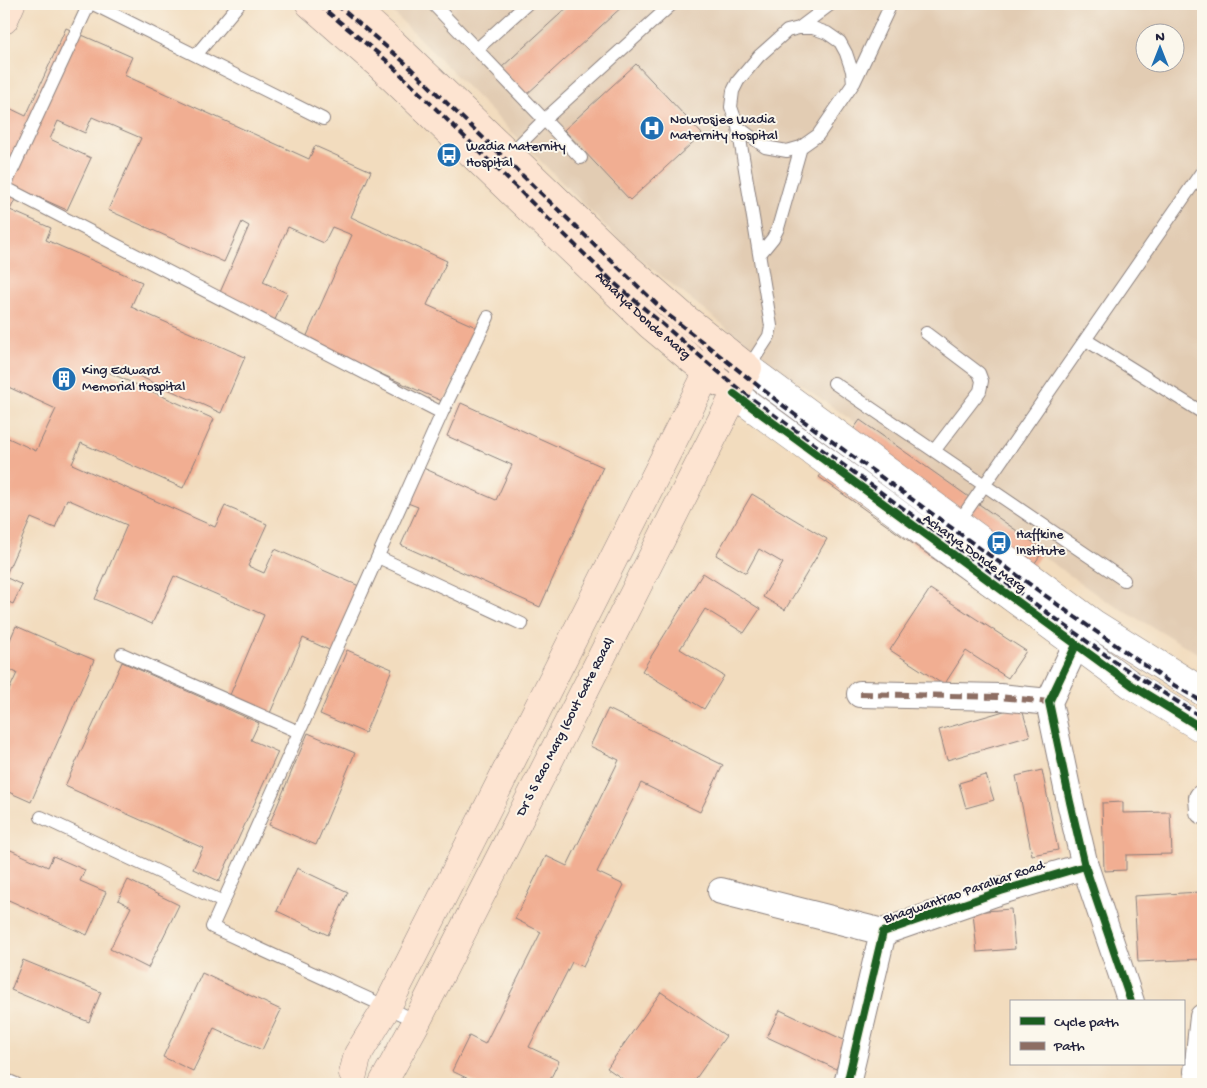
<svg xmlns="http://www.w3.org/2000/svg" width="1207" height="1088" font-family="'Gochi Hand',sans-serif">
  <rect width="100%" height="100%" fill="#fbf7ec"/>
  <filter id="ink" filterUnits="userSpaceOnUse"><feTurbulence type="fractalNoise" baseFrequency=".02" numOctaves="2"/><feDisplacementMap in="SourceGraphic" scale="10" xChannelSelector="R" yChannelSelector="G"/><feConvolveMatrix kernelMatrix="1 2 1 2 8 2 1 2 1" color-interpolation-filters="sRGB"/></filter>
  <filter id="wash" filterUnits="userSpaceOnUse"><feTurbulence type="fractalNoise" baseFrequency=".0096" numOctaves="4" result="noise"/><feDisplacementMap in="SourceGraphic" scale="20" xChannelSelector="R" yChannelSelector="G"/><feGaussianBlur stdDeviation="1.12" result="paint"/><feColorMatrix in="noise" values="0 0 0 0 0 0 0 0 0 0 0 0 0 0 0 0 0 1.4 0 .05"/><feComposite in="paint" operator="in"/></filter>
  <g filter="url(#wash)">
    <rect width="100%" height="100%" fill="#f2dcbe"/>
    <path fill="#e2ccb3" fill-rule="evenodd" d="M385 4H1203V656L1103 599 775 366 630 251ZM1144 32H1174V62H1144Z"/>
    <g id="blocks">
      <path fill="#f1ae92" d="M571 4H625L526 95 501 68Z
        M66 28 132 57 124 75 309 159 315 146 371 171 351 217 447 261 427 305 478 328 444 402 305 340 352 235 332 227 324 243 288 227 263 282 287 293 274 322 218 297 249 226 242 222 224 262 108 210 141 138 92 117 85 133 58 121 50 139 91 158 67 210 20 189 10 210 51 228 46 240 142 282 131 307 245 357 221 413 114 365 110 373 214 419 183 488 81 443 72 464 215 527 225 506 267 524 248 566 264 573 275 549 366 589 338 654 303 638 267 720 227 702 264 615 174 576 152 624 95 599 127 525 67 499 55 528 31 518 5 577 22 585 13 604 4 600V521L9 508 4 506V436L36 451 56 409 4 385V110L5 106 26 116Z
        M636 64 702 134 630 200 564 130Z
        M461 403 603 467 540 607 401 545 418 507 405 502 421 467 496 500 512 465 447 436Z
        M860 420 1044 550 1003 608 819 477Z
        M752 494 827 539 785 610 763 597 783 563 759 549 746 573 716 555Z
        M703 573 760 609 744 633 705 609 680 649 724 676 704 709 642 671Z
        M930 589 1026 651 1008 678 966 651 944 685 890 650Z
        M16 626 94 660 31 802 4 790V701L17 673 4 667V654Z
        M347 650 392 669 365 733 320 714Z
        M122 662 259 723 251 740 278 752 219 881 193 869 203 848 65 786Z
        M1021 706 1030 736 947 760 939 730Z
        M608 709 723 765 700 812 641 783 597 872 624 885 583 967 572 962 529 1047 559 1061 548 1084H479L452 1071 469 1036 485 1044 541 932 515 919 546 856 567 866 619 760 590 746Z
        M308 733 355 753 316 845 269 825Z
        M1042 770 1058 850 1032 855 1016 776Z
        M986 775 994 800 966 808 959 783Z
        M1123 802V813L1170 812 1172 854 1126 855V870L1104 871 1102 803Z
        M4 847 48 867 53 856 85 870 80 881 106 892 87 935 4 898Z
        M297 868 348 892 328 935 277 911Z
        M128 880 179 905 148 968 110 949 131 907 118 900Z
        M1199 892 1203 959 1138 962 1134 896Z
        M1011 909 1015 949 977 952 973 912Z
        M23 960 101 992 89 1022 11 990Z
        M202 973 281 1010 262 1050 214 1028 193 1071 163 1057Z
        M661 992 726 1036 692 1084H630L607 1068Z
        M780 1010 848 1042 836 1069 767 1037Z"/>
    </g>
  </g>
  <g filter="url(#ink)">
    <use href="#blocks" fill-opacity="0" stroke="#8a7f7c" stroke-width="1"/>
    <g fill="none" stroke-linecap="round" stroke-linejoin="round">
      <defs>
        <path id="service" d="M93 4 323 119
          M433 4 581 158
          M799 28H813L827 33 840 42 846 53 852 71 853 84 818 135 801 147 787 151 765 147 738 127 731 107 733 91 738 81 759 56 787 31Z
          M799 28 831 4
          M477 49 527 4
          M196 55 239 4
          M854 83 891 4
          M738 127 771 326 769 336 748 368
          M510 154 544 120 672 4
          M4 187 442 413
          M4 188 89 4
          M760 254 773 238 778 228 801 147
          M926 333 979 373 982 381 980 391 934 451
          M1086 340 1203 413
          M834 383 1124 580
          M958 523 1203 170
          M378 557 522 624
          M122 654 299 732
          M41 817 223 902
          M417 1021 212 927 442 413 488 317
          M4 1079 16 1084"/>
        <path id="minor" d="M1076 645 1049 702 1070 802 1085 866 1131 1002
          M860 694 1000 697 1049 702
          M1202 798 1203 811
          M721 891 883 932
          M1197 1072 1203 1017
          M847 1084 883 932 1001 891 1085 866"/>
        <path id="tertiary" d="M748 368 1093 623 1203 692
          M734 394 1133 686 1203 729"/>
        <g id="secondary">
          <path id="s1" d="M310 4 377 63 650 325 720 383"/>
          <path d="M349 4 394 44 628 268 686 319 748 368 417 1021 383 1083"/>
          <path d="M4 20 11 4"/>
          <path d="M353 1074 358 1054 387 1007 721 346"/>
        </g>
      </defs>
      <use href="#service" stroke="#8a7f7c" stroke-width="14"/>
      <use href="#minor" stroke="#8a7f7c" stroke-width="28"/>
      <use href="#tertiary" stroke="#8a7f7c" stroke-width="29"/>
      <use href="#secondary" stroke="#8a7f7c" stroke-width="29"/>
      <path stroke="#8a7f7c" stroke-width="3" stroke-dasharray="1 4" stroke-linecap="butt" d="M4 514 6 515"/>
      <use href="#service" stroke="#fff" stroke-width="12"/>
      <use href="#minor" stroke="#fff" stroke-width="26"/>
      <use href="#tertiary" stroke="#fff" stroke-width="28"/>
      <use href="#secondary" stroke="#fde4d1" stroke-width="28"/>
      <path stroke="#22223b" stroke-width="4" stroke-dasharray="8 4" stroke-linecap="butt" d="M318 4 386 60 613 282 741 391 1121 666 1203 718
        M336 4 403 61 667 314 794 414 1075 617 1172 684 1203 702"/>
      <path stroke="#8d6e63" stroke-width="6" stroke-dasharray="12 6" stroke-linecap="butt" d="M860 694 1000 697 1049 702"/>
      <defs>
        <path id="cycleway" d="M734 394 1133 686 1203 729
          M1076 645 1049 702 1070 802 1085 866 1131 1002
          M847 1084 883 932 1001 891 1085 866"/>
      </defs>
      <use href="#cycleway" stroke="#fbf7ec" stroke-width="11"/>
      <use href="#cycleway" stroke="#1b5e20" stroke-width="8"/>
    </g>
  </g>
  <defs>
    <symbol id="hospital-disc" viewBox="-11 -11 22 22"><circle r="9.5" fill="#1f6fb2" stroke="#fbf7ec"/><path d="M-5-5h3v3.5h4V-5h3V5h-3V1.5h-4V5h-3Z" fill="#fff"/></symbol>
    <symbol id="bus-disc" viewBox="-11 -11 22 22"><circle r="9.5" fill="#1f6fb2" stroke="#fbf7ec"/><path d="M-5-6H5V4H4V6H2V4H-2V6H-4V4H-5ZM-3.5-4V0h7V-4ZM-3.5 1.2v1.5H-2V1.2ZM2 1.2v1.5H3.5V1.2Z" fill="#fff"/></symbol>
    <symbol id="building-disc" viewBox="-11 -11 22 22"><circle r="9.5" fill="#1f6fb2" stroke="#fbf7ec"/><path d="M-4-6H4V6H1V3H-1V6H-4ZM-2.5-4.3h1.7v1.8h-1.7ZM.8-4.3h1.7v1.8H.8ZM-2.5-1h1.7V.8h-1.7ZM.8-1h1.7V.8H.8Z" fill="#fff"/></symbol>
  </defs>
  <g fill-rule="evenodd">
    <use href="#hospital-disc" x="638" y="114" width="28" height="28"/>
    <use href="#bus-disc" x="435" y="141" width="28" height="28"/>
    <use href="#building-disc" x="50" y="365" width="28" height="28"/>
    <use href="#bus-disc" x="985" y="529" width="28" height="28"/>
  </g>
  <g text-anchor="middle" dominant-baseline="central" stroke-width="4" stroke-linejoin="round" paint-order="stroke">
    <g font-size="14" fill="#22223b" stroke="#fbf7ec" text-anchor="start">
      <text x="670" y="120">Nowrosjee Wadia<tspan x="670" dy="16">Maternity Hospital</tspan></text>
      <text x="466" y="147">Wadia Maternity<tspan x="466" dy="16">Hospital</tspan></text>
      <text x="82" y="371">King Edward<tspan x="82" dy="16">Memorial Hospital</tspan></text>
      <text x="1016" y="535">Haffkine<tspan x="1016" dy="16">Institute</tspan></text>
    </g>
    <g font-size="14" fill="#22223b" stroke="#fbf7ec">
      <text stroke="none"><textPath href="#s1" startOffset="456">Acharya Donde Marg</textPath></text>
      <text transform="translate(974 554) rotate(36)">Acharya Donde Marg</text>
      <text transform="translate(566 727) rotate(-63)">Dr S S Rao Marg (Govt Gate Road)</text>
      <text transform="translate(964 893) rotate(-19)">Bhagwantrao Paralkar Road</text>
    </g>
  </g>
  <rect width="1207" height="1088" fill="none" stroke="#fbf7ec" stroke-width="20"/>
  <rect x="1010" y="1000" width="175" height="65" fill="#fbf7ec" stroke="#a4a2a5"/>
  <rect x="1020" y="1017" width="25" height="8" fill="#1b5e20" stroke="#a4a2a5"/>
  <text x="1054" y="1026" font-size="15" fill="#22223b">Cycle path</text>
  <rect x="1020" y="1042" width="25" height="8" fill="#8d6e63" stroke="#a4a2a5"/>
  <text x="1054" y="1050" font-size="15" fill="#22223b">Path</text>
  <g transform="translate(1160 48)"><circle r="24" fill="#fbf7ec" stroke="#a4a2a5"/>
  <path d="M0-4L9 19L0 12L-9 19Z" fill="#1f6fb2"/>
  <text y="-8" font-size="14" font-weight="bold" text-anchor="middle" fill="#22223b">N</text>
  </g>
</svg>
